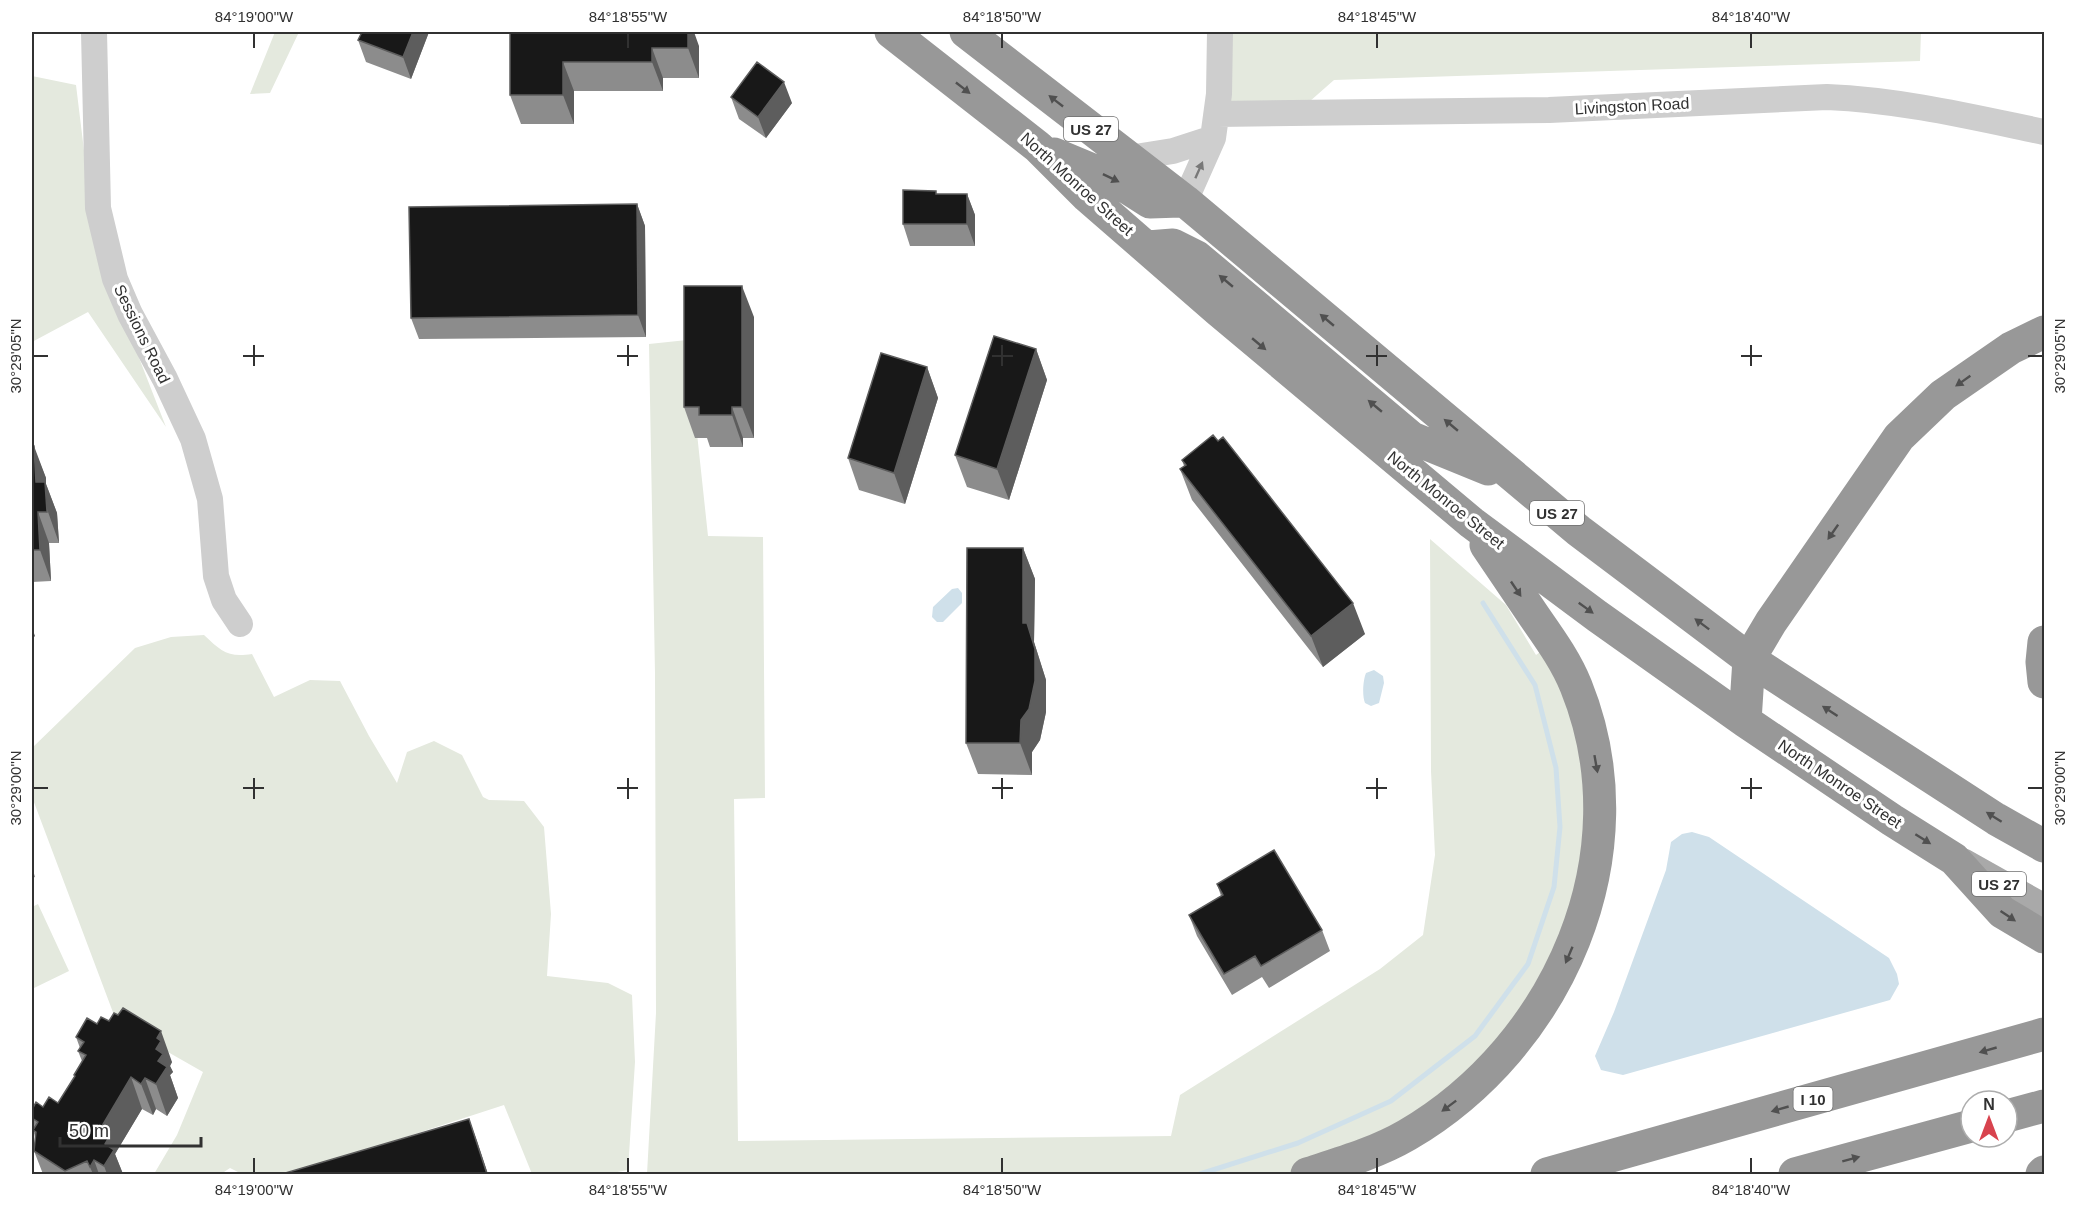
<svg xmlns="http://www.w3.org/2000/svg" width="2076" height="1206" font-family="Helvetica,sans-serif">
  <rect width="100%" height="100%" fill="#fff"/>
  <path fill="#e4e9de" d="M275 32H299L270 93 250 94Z
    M1229 32H1921L1920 61 1334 80 1309 102 1228 103Z
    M32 76 76 85 87 175 100 258 166 427 88 312 32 342Z
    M687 340 708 536 763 537 765 798 734 799 738 1141 1171 1136 1180 1095 1380 969 1423 935 1435 855 1431 771 1430 539 1506 605 1536 655 1547 647 1589 763 1580 904 1492 1059 1364 1149 1284 1174H647L656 1013 655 673 649 344Z
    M204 635C221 651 228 658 252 654L274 697 310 680 340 681 369 736 397 783 407 752 434 741 462 755 483 797 489 800 524 801 544 827 551 914 547 976 608 983 632 995 635 1062 628 1170 607 1174H532L504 1105 292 1174H242L230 1168 221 1174H154L177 1135 203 1072 117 1023 32 797V748L135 648 171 637Z
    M38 904 69 971 32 989V907Z"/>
  <path fill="#cfe0ea" d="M958 588 962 593V603L943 622H937L932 617 933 607 952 589Z
    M1374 670 1383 676 1384 683 1379 703 1371 706 1365 703C1362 696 1363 680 1366 673Z
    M1692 832 1709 837 1889 958 1897 974 1899 984 1890 1000 1623 1075 1601 1070 1595 1056 1614 1012 1666 870 1671 842 1682 834Z"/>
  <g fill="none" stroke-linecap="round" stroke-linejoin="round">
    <path stroke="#cfe0ea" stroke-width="5" d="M1200 1174 1298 1143 1391 1101 1475 1036 1528 964 1554 887 1560 827 1556 768 1535 685 1483 603"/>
    <path stroke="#cecece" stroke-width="26" d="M94 32 98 208 115 279 130 314 165 379 193 439 210 499 216 576 224 600 240 624
      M1217 114 1549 110 1827 97C1901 100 1972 117 2044 132
      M1129 158 1173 151 1213 138
      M1185 201 1213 138 1219 94 1220 32"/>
    <path stroke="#a9a9a9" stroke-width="32" d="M1962 864 2044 910"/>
    <path stroke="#989898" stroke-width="33" d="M891 32 1038 147 1087 196 1218 310 1472 523 1597 616 1745 721 1892 820 1954 859 2002 912 2044 937
      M966 32 1185 201 1579 531 1749 659 1996 819 2044 846
      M1054 154 1114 179 1150 202 1180 201
      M1148 247 1173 245 1197 257 1412 438 1488 469
      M2044 642 2042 662 2044 682
      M1745 721 1749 659 1771 622 1899 437 1943 395 2011 348 2044 332
      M2007 1116 2044 1106
      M1307 1174C1341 1163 1376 1153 1407 1135 1559 1046 1644 854 1576 686 1566 661 1550 639 1534 616 1518 592 1502 569 1486 545
      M1547 1174 2044 1034
      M1795 1174 1971 1126
      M2042 1174 2044 1172"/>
  </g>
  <path fill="#8c8c8c" d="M362 32H429L411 79 366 62 358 40Z
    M510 32 699 46V78H663V91H574V124H521L510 95Z
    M731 97 792 103 766 138 739 119Z
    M937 194H967L975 215V246H910L903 224Z
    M637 204 645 226 646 337 419 339 411 318Z
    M754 317V438H743V447H710L707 438H695L684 407Z
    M1036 349 1047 380 1009 500 967 487 955 455Z
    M927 367 938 398 905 504 859 490 848 458Z
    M32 443 46 478V484L57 513 59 543H49L51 581 32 582Z
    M1182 460 1365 634 1323 667 1192 500 1180 469 1184 466Z
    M1023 548 1035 579 1034 642 1046 680V712L1040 740 1032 752V775L978 774 966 743Z
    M32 867 35 877 32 878Z
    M1217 884 1322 930 1330 951 1269 988 1262 977 1232 995 1197 936 1189 915 1221 896Z
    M97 1024 172 1062 170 1066 173 1072 170 1075 178 1098 167 1116 156 1109 153 1115 142 1109 115 1154 123 1174H43L34 1151 35 1137 32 1125V1110L58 1103 74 1077V1075L82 1061 78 1051 80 1048 76 1037Z"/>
  <path fill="#5d5d5d" d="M413 32H429L411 79 403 57Z
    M688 32H694L699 46V78L688 48Z
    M652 48 663 78V91L652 62Z
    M563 62 574 91V124L563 95Z
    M784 82 792 103 766 138 758 117Z
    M967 194 975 215V246L967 224Z
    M637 204 645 226 646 337 638 315Z
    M742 286 754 317V438L742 407Z
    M1036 349 1047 380 1009 500 997 469Z
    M927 367 938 398 905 504 894 473Z
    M732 407 743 438V447L732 415Z
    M34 446 46 478V484L57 513 59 543 47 509V513L36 482Z
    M38 512 49 543 51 581 40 550Z
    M1023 548 1035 579 1034 642 1046 680V712L1040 740 1032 752V775L1020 743 1023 623Z
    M1353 603 1365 634 1323 667 1311 636Z
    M32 628 35 636 32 639Z
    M161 1031 172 1062 170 1066 173 1072 170 1075 178 1098 167 1116 156 1084 158 1061 156 1049 157 1038Z
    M131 1077 142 1109 115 1154 123 1174H107L104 1166 99 1131Z
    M145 1078 156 1109 153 1115 141 1084Z
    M469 1119 477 1141 488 1174H487Z
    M94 1160 99 1174H93L90 1167Z"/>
  <path fill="#181818" stroke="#5d5d5d" stroke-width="1.5" d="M362 32H413L403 57 358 40Z
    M510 32H688V48H652V62H563V95H510Z
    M757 62 784 82 758 117 731 97Z
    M903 190 936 191V194H967V224H903Z
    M637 204 638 315 411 318 409 207Z
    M684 286H742V407H732V415H699V407H684Z
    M994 336 1036 349 997 469 955 455Z
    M881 353 927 367 894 473 848 458Z
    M1213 435 1218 441 1223 437 1353 603 1311 636 1180 469 1186 465 1182 460Z
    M32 443 34 446 36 482H45L47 512H38L40 550H32Z
    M967 548H1023V623H1027L1035 649V681L1029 709 1021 720 1020 743H966Z
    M1274 850 1322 930 1261 966 1255 956 1224 974 1189 915 1223 895 1217 884Z
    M123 1008 161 1031 157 1038 161 1041 156 1049 163 1054 158 1061 167 1067 156 1084 145 1078 141 1084 131 1077 99 1131 109 1137 105 1144 114 1150 104 1166 94 1160 90 1167 87 1161 65 1171 34 1151 36 1132 33 1130 38 1122 32 1118V1110L36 1102 43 1107 49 1097 58 1103 75 1076 74 1075 86 1055 78 1051 84 1042 76 1037 87 1018 97 1024 101 1017 109 1021 114 1013 118 1015Z
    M469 1119 487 1174H282Z"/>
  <defs><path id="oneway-solid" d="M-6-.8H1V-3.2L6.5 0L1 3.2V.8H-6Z" transform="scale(1.5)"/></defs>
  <g fill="#505050">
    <use href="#oneway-solid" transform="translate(963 88) rotate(38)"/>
    <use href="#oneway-solid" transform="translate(1056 101) rotate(-142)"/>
    <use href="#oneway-solid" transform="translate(1111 178) rotate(26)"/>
    <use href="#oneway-solid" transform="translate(1226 281) rotate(-140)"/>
    <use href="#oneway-solid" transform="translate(1327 320) rotate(-140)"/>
    <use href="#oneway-solid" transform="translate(1259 344) rotate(40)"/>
    <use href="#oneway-solid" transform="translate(1963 381) rotate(145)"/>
    <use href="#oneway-solid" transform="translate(1375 406) rotate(-140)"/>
    <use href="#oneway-solid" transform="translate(1451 425) rotate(-140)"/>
    <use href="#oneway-solid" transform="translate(1833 532) rotate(125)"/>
    <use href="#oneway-solid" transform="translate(1516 589) rotate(56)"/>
    <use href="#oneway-solid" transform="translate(1586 608) rotate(36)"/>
    <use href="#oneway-solid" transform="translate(1702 624) rotate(-143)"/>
    <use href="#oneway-solid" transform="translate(1830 711) rotate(-147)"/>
    <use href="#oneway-solid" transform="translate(1596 764) rotate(80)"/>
    <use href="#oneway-solid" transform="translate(1994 817) rotate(-148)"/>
    <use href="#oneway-solid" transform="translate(1923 839) rotate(32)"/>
    <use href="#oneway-solid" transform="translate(2008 916) rotate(34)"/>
    <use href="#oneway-solid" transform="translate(1569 955) rotate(113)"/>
    <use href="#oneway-solid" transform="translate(1988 1050) rotate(164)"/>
    <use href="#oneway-solid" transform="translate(1449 1106) rotate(143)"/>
    <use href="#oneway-solid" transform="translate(1780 1109) rotate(164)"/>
    <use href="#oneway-solid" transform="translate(1851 1159) rotate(-15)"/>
  </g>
  <use fill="#787878" href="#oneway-solid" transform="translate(1199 170) rotate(-66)"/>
  <path fill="none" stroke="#313131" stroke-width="2" d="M254 33V48M628 33V48M1002 33V48M1377 33V48M1751 33V48M254 345V366M628 345V366M1002 345V366M1377 345V366M1751 345V366M33 356H48M243 356H264M617 356H638M992 356H1013M1366 356H1387M1741 356H1762M2028 356H2043M254 778V799M628 778V799M1002 778V799M1377 778V799M1751 778V799M33 788H48M243 788H264M617 788H638M992 788H1013M1366 788H1387M1741 788H1762M2028 788H2043M254 1158V1173M628 1158V1173M1002 1158V1173M1377 1158V1173M1751 1158V1173"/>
  <g text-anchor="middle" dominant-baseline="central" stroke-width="6" stroke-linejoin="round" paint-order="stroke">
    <g fill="#fff" stroke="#6f6f6f" stroke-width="1.5">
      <rect x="1064" y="117" width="54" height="24" rx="4.5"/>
      <rect x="1530" y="501" width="54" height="24" rx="4.5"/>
      <rect x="1972" y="872" width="54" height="24" rx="4.5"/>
      <rect x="1793.5" y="1087" width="39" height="24" rx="4.5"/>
    </g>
    <g font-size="15" font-weight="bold" fill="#313131">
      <text x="1091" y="129">US 27</text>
      <text x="1557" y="513">US 27</text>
      <text x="1999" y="884">US 27</text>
      <text x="1813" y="1099">I 10</text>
    </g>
    <g font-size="16" fill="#313131" stroke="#fff">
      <text transform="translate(1632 106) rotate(-3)">Livingston Road</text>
      <text transform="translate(1077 184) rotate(42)">North Monroe Street</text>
      <text transform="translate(142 334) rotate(64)">Sessions Road</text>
      <text transform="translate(1446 500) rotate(39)">North Monroe Street</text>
      <text transform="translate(1840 784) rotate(34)">North Monroe Street</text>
    </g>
  </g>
  <rect width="2076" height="1206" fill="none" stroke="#ffffff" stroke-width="66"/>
  <g transform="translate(1989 1119)"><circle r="28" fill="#ffffff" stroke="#adadad" stroke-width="1.5"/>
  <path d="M0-4.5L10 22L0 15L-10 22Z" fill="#d8434e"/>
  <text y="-9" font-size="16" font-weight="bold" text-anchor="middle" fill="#313131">N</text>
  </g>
  <path d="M60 1137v9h141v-9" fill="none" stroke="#313131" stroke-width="3"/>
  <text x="69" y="1137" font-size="18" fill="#313131" stroke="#ffffff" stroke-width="4.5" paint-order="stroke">50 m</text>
  <rect x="33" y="33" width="2010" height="1140" fill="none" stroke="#313131" stroke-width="2"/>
  <g font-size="15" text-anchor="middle" fill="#313131">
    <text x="254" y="22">84°19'00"W</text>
    <text x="628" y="22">84°18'55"W</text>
    <text x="1002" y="22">84°18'50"W</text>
    <text x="1377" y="22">84°18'45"W</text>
    <text x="1751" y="22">84°18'40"W</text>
    <text transform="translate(16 356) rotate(-90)" y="5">30°29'05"N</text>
    <text transform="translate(2060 356) rotate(-90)" y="5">30°29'05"N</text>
    <text transform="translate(16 788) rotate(-90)" y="5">30°29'00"N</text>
    <text transform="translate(2060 788) rotate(-90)" y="5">30°29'00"N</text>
    <text x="254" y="1195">84°19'00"W</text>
    <text x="628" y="1195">84°18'55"W</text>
    <text x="1002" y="1195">84°18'50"W</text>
    <text x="1377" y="1195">84°18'45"W</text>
    <text x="1751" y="1195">84°18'40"W</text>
  </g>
</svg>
